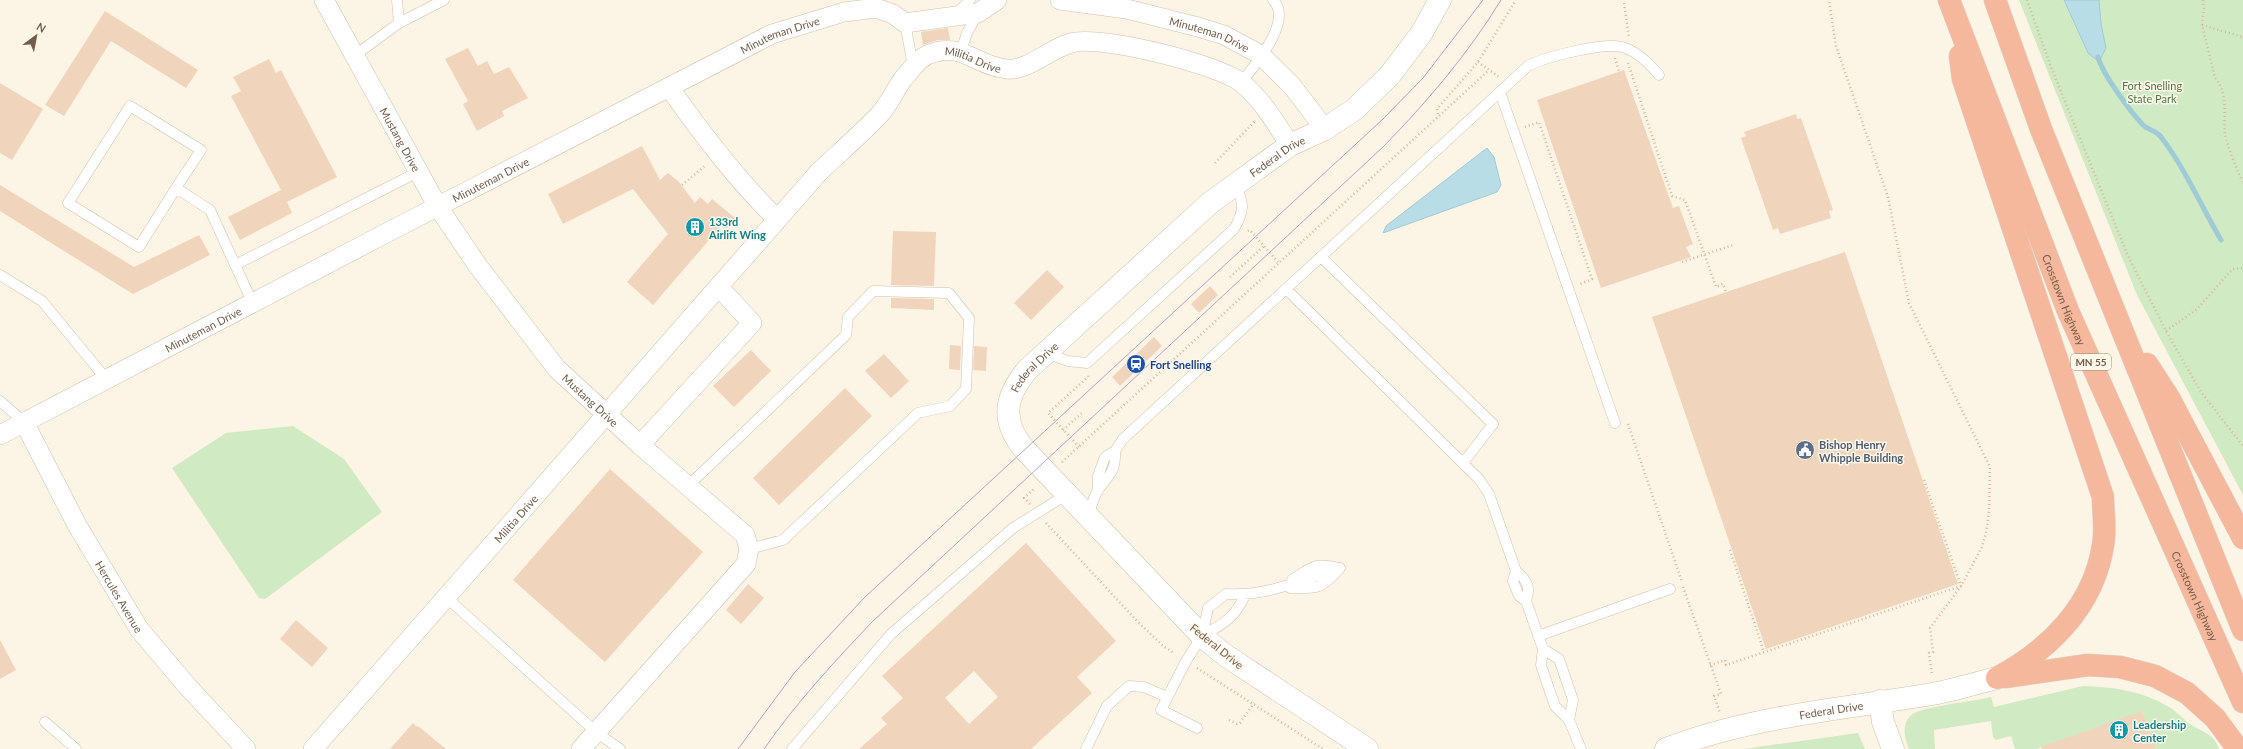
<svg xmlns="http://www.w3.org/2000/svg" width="2243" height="749" font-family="Lato,sans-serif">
  <rect width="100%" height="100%" fill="#fcf4e4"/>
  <path fill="#d0eac3" d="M2019 0H2243V495L2137 295Z
    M293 426 344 459 382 512 265 599 259 598 172 468 226 433Z
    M2083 686C2113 687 2143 691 2169 707 2178 712 2184 721 2193 726 2205 733 2214 734 2219 749H2156L2142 712 2036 749H2015L2011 736 1996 740 1993 737 1991 721 1934 730 1935 749H1909C1905 739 1901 726 1910 716 1919 706 1974 702 1991 697L1994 707Z
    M1858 733 1865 749H1743Z"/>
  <path fill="#b9dde6" stroke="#9fcbd7" d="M2064 0H2099L2101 24 2106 48 2099 62 2088 53Z
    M1487 148 1494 157 1501 185 1497 192 1383 233 1386 226Z"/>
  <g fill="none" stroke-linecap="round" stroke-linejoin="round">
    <path stroke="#9fcbd7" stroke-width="5" d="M2098 57C2103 75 2130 111 2143 125 2148 130 2157 131 2161 137 2185 168 2201 206 2221 240"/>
  </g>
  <path fill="#f1d4bc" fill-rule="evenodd" d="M105 11 198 70 186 88 111 41 64 116 45 105Z
    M948 28 950 40H938L923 45 921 32Z
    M468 48 478 66 487 61 494 74 509 67 528 98 502 111 504 116 477 131 463 104 468 101 445 59Z
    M269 59 276 73 281 70 337 177 287 202 292 213 240 240 228 217 281 190 231 96 241 91 233 77Z
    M1624 70 1673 208 1679 206 1693 244 1686 247 1691 257 1601 288 1537 100Z
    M0 83 43 109 12 160 0 153Z
    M1796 114 1797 119 1801 118 1833 210 1829 211 1831 218 1780 234 1778 228 1773 230 1741 138 1746 136 1744 132Z
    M642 146 660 180 668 173 679 182 695 203 700 197 708 204 712 199 735 218 727 228 722 225 653 305 627 282 668 234 633 189 563 224 548 194Z
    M0 185 134 267 199 235 210 255 133 294 0 211Z
    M893 231 936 232 934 286 891 285Z
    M1845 252 1958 584 1766 649 1652 317Z
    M1047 270 1064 287 1031 320 1014 303Z
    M1210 286 1218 295 1199 313 1191 304Z
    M891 298 934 299V310L891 308Z
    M1154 337 1162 346 1120 386 1112 377Z
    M950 345 961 346 960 370 949 369Z
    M974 346 987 347 986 371 973 370Z
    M751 350 771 371 734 407 713 386Z
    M884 354 909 381 891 398 865 371Z
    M845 388 872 416 779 505 753 478Z
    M610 469 703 552 605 662 513 580Z
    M1026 543 1116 641 1077 677 1092 693 1031 749H859L887 724 881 718 903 698 882 676ZM974 671 998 697 969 724 945 698Z
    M748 584 764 598 741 624 726 610Z
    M296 620 328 648 312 667 280 639Z
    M0 640 16 670 0 679Z
    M2142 711 2156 749H2042L2041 747Z
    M413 723 417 727 418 726 446 749H390Z"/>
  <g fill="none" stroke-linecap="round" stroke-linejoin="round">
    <defs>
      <path id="lane" d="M956 14 970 0
        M399 23 444 0
        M905 23 913 66
        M961 51 967 33 978 13
        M354 56 399 23 397 0
        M1241 83C1254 66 1294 21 1273 0
        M1500 92 1615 423
        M176 188 139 247 68 203 130 106 201 150 176 188 210 210 253 304
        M1321 257 1493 424 1463 463
        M235 265 418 172
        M0 275 42 301 107 380
        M1286 289 1479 479 1489 494 1516 571C1527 580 1531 587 1526 601
        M1046 353 1068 361 1087 363 1234 229C1245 210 1244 203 1235 183
        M0 401 24 422
        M688 486 846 335 848 317 873 291 949 293 969 318 966 389 950 406 918 413 783 540 749 549
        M1098 491V476L1105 457 1115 451 1123 439 1528 66C1545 57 1603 42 1622 47 1637 51 1649 63 1659 75
        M1087 517C1091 509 1093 498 1098 490 1109 475 1116 472 1115 451
        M1516 571 1513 581 1519 596 1526 601 1543 649 1541 665 1547 683 1555 706 1569 720 1581 749
        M1292 580C1312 567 1315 562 1339 568
        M1290 588C1318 588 1321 590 1340 568
        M447 598 596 732 620 749
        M1202 636C1223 624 1235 618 1245 595
        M1538 636 1670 589
        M1543 649 1559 659 1573 700 1569 720
        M45 722 76 749
        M1197 728 1161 710 1186 661 1202 636 1208 608 1226 594C1264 597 1303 580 1340 568
        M792 749 891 634 1013 528 1066 495
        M1086 749 1107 706 1129 686 1144 687 1167 697"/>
      <g id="street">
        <path id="s1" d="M324 0 438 207 478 266 557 369 640 445 745 535 749 549 746 564 581 749"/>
        <path id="s2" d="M1060 0 1127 9 1198 27 1224 35 1261 55 1292 86 1325 129"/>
        <path d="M669 87C702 134 736 179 777 219"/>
        <path id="s3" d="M24 422 77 525 139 629 188 687 246 749"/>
        <path id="s4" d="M0 435 392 230 772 34 844 12 876 8 893 14 905 23 978 13 997 0"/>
        <path d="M640 445 752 323 719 287"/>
        <path id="s5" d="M313 749 819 172C839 153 861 134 880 114 889 104 895 90 903 79 910 71 917 60 927 55 961 40 975 66 1007 69 1028 72 1053 45 1076 42 1107 37 1217 64 1242 83 1262 100 1276 123 1290 145"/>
      </g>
      <g id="secondary">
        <path d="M1880 701 1883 722 1893 749"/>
        <path id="s6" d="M1367 749 1225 655 1202 636 1025 450C1001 422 1004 398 1027 370L1210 203 1290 145 1325 129 1355 109 1390 75 1421 34 1440 0"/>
        <path id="s7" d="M1666 749C1751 716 1843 709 1932 694 1954 690 1976 683 1997 678"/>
      </g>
      <g id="highway">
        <path id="s8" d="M1949 0 2068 311 2243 702"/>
        <path d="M1995 0 2041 129 2243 630"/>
        <path d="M1960 56 1963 79 2103 497C2103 512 2106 530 2103 545 2094 606 2049 650 1997 678"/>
        <path d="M2147 364 2169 398 2243 538"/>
        <path d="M2005 677 2088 665 2120 667 2155 676 2187 693 2215 718 2238 749"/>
      </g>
    </defs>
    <use href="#lane" stroke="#d0bfae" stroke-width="11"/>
    <use href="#street" stroke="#d0bfae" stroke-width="20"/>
    <use href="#secondary" stroke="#d3bfab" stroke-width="23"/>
    <use href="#highway" stroke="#dbd5d0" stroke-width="23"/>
    <path stroke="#d6b89f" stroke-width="2.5" stroke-dasharray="1 3" stroke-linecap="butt" d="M2027 0 2051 67 2128 256 2166 331 2201 392 2243 446
      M2203 0 2204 8 2202 25 2215 78C2229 94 2223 116 2225 135 2227 144 2238 174 2243 182
      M1624 3 1629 37
      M2202 25 2243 37
      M1615 58 1619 72
      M1478 62 1499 77
      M1628 63 1672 196 1685 200 1716 287 1723 284 1726 292
      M1438 114 1437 109 1478 62 1516 0
      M1525 127 1539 122 1592 279 1580 284
      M1215 163 1255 121
      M682 185 706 165
      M1248 231 1250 230 1278 262
      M1682 262 1733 245
      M1230 277 1264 246
      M2166 331 2197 309 2229 273 2233 269 2243 268
      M1628 424 1682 582
      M1063 430 1083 412
      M1079 447 1048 413 1088 377V375
      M1062 462 1489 70
      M1924 480 1961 586 1930 628 1933 652 1929 653 1932 675
      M1030 504 1024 498 1035 488
      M1046 523 1138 622 1163 646 1174 653
      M1730 550 1764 652
      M1683 587 1721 694 1714 696 1720 713
      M1710 665 1725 660 1726 665 1961 586 1982 547 1986 533 1989 512 1990 467 1909 303 1888 197 1836 46 1829 0
      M1197 668 1323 749
      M1229 720 1237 724 1240 723 1254 703"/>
    <use href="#lane" stroke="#fff" stroke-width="10"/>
    <use href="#street" stroke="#fff" stroke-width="19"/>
    <use href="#secondary" stroke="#fff" stroke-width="22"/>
    <use href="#highway" stroke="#f6b89c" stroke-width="22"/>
    <path stroke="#b8a3c6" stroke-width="1" d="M738 749 795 672 865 597 1383 119 1423 78 1483 0
      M764 749C796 703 834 662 873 621L1383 147C1427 102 1468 54 1501 0"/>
  </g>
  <defs>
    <symbol id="building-disc" viewBox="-11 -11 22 22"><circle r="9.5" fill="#0f9aa8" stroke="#fff8eb"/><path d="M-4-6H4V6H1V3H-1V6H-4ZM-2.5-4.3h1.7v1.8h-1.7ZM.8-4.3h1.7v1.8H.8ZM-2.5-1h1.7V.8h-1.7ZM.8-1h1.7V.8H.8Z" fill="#fff"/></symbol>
    <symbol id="station-disc" viewBox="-11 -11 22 22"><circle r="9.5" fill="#1a4fb4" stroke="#fff8eb"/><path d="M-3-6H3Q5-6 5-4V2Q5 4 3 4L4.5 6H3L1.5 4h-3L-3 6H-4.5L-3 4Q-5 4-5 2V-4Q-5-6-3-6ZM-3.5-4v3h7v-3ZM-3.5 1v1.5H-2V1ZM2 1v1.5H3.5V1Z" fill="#fff"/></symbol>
    <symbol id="civic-disc" viewBox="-11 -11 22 22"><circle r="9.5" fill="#5c6f8a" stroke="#fff8eb"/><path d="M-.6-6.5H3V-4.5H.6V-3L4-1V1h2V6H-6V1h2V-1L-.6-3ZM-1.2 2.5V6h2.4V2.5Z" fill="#fff"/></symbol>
  </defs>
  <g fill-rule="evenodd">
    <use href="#building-disc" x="684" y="216" width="22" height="22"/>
    <use href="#station-disc" x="1125" y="353" width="22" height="22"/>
    <use href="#civic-disc" x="1794" y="439" width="22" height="22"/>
    <use href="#building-disc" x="2108" y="719" width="22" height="22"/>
  </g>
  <g text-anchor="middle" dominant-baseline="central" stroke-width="3" stroke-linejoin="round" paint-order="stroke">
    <rect fill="#fff8eb" stroke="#9e8b7a" stroke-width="1" x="2071" y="354" width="40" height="16" rx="3"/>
    <g font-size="10" font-weight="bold" fill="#755c4a">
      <text x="2091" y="362">MN 55</text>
    </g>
    <g font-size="11" fill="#755c4a" stroke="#fff8eb">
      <text stroke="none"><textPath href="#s4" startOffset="877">Minuteman Drive</textPath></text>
      <text stroke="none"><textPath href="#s2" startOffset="154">Minuteman Drive</textPath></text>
      <text stroke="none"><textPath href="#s5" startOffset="976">Militia Drive</textPath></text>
      <text stroke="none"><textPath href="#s1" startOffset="159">Mustang Drive</textPath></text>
      <text stroke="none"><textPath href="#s6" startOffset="876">Federal Drive</textPath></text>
      <text stroke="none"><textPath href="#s4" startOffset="553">Minuteman Drive</textPath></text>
      <text stroke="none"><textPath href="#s8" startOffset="321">Crosstown Highway</textPath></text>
      <text stroke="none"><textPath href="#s4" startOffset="229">Minuteman Drive</textPath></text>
      <text stroke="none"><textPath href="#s6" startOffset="553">Federal Drive</textPath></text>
      <text stroke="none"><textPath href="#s1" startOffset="483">Mustang Drive</textPath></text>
      <text stroke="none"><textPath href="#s5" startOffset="307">Militia Drive</textPath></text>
      <text stroke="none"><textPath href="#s8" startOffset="645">Crosstown Highway</textPath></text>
      <text stroke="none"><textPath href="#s3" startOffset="199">Hercules Avenue</textPath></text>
      <text transform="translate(1217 646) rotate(39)">Federal Drive</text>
      <text stroke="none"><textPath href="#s7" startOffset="170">Federal Drive</textPath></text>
    </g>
    <g font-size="11" fill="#4f7a42" stroke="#fff8eb">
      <text x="2152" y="85">Fort Snelling<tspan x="2152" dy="13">State Park</tspan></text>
    </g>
    <g font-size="11" font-weight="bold" fill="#0d838f" stroke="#fff8eb" text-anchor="start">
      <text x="709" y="221">133rd<tspan x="709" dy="13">Airlift Wing</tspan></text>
      <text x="2133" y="724">Leadership<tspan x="2133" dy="13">Center</tspan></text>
    </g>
    <g font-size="11" font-weight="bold" fill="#164399" stroke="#fff8eb" text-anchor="start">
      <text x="1150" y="364">Fort Snelling</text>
    </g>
    <g font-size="11" font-weight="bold" fill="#4e5e75" stroke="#fff8eb" text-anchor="start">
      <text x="1819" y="444">Bishop Henry<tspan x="1819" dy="13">Whipple Building</tspan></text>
    </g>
  </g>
  <g transform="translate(36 36) rotate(32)" stroke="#fff8eb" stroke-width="3" paint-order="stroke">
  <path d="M0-3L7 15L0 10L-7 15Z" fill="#755c4a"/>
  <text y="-6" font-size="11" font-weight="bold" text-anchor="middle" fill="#755c4a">N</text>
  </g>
</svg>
